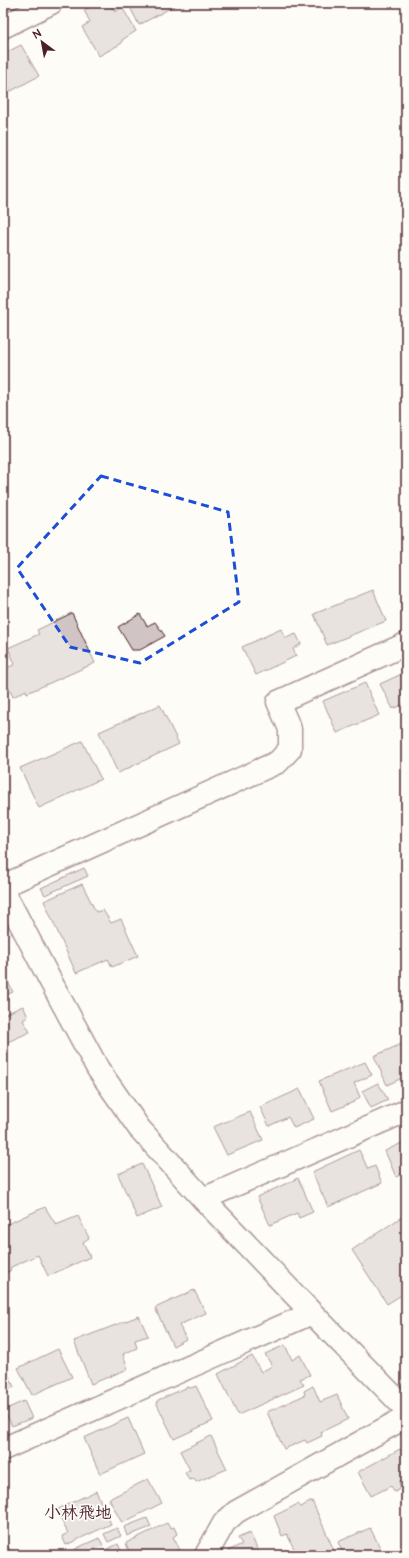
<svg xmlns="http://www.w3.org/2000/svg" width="409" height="1558" font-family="'Architects Daughter','Klee One',sans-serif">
  <rect width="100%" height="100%" fill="#fdfcf7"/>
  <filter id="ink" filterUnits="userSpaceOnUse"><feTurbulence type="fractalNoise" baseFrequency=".025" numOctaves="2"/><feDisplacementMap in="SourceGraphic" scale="8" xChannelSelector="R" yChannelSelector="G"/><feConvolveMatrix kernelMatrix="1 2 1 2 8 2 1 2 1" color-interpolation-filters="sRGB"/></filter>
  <g filter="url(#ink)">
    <path fill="#d0c5c4" stroke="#4a1f2b" d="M97 3H109L115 12 122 7 136 31 122 40V43L99 56 82 27 90 22 84 10Z
      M128 3H177L178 4 139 25Z
      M21 45 39 76 11 91 3 77V54Z
      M373 590 386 621 327 645 314 614Z
      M72 613 95 663 27 693 26 690 13 697 3 675V670L15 664 8 648 39 634 37 630Z
      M140 614 147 626 155 622 165 636 140 650H132L118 627Z
      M281 629 286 638 296 634 301 644 293 649 296 656 256 675 242 647Z
      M406 672V703L393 709 380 684Z
      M365 683 379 715 337 733 323 701Z
      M160 705 179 744 118 773 99 732Z
      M82 741 101 779 39 808 20 768Z
      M84 868 88 876 45 895 41 888Z
      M82 884 96 912 103 910 111 923 121 919 138 956 112 967 108 959 76 973 44 901Z
      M3 972 13 992 3 996Z
      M23 1006 28 1017 23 1020 30 1032 3 1044V1015Z
      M406 1042V1076L387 1085 374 1056Z
      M365 1062 372 1075 354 1083 360 1097 354 1102 332 1111 319 1081Z
      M378 1083 388 1100 371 1108 362 1091Z
      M300 1089 314 1119 294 1128 288 1117 269 1126 260 1107Z
      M250 1112 263 1140 227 1155 213 1127Z
      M406 1136V1172L396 1177 385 1151 404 1142 403 1138Z
      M359 1150 368 1169 375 1166 382 1183 328 1207 312 1172Z
      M142 1164 162 1207 137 1218 118 1174Z
      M298 1178 313 1212 299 1218 297 1213 270 1225 257 1197Z
      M45 1207 56 1225 78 1216 89 1238 83 1242 90 1257 48 1276 38 1255 11 1267 10 1271 3 1274V1226Z
      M406 1214V1292L387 1304 352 1250Z
      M194 1290 206 1313 179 1325 186 1339 173 1346 155 1308Z
      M139 1316 148 1336 135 1340 137 1348 123 1354 128 1369 91 1384 74 1341Z
      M285 1345 292 1360 300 1355 310 1375 300 1379 304 1385 238 1415 218 1374 252 1356 261 1372 272 1366 265 1354Z
      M58 1349 72 1377 32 1395 18 1368Z
      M7 1372 14 1387 3 1392V1374Z
      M196 1386 213 1421 174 1439 157 1404 158 1400 188 1387 191 1388Z
      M313 1386 320 1402 337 1395 348 1419 321 1432 322 1436 307 1443 305 1440 284 1449 267 1412 305 1395 304 1391Z
      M24 1401 32 1418 12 1426 4 1410Z
      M128 1418 144 1454 100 1474 84 1438Z
      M211 1436 227 1469 196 1482 194 1479 189 1480 185 1472 190 1470 180 1451Z
      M400 1449 406 1459V1478L399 1482 401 1488 395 1492 391 1486 371 1496 358 1472Z
      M148 1479 162 1503 122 1523 109 1499Z
      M96 1491 111 1524 66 1545 62 1536 68 1533 56 1510Z
      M312 1501 336 1555H297L287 1534 282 1536 274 1516 298 1504 301 1507Z
      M147 1518 151 1527 127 1536 124 1527Z
      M167 1523 170 1528 174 1527 177 1534 173 1537 180 1550 168 1555H135L133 1551H129L126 1543Z
      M117 1528 121 1536 108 1542 104 1534Z
      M370 1528 384 1555H344L338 1542Z
      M250 1533 260 1555H229L230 1554 228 1551 242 1544 238 1538Z
      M3 1537 13 1555H3Z
      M99 1538 103 1545 81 1555H78L75 1549Z
      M118 1544 123 1555H95Z"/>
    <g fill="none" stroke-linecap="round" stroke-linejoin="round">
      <defs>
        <path id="minor" d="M3 27 51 3
          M3 886 278 762 290 749V729L278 702 406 644
          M3 890 50 980 98 1069 139 1128 203 1199 312 1313 406 1409
          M203 1199 406 1111
          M3 1449 312 1313
          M206 1555 224 1523 236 1512 406 1417"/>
      </defs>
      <use href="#minor" stroke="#4a1f2b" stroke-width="25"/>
      <use href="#minor" stroke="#fdfcf7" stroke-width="22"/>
    </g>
  </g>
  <path d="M0 0H409V1558H0ZM101 476 228 512 239 602 140 663 70 647 17 568Z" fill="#fdfcf7" fill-opacity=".55" fill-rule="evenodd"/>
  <path fill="none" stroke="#1d4ed8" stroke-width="3" stroke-dasharray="8 5" stroke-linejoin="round" d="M101 476 228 512 239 602 140 663 70 647 17 568Z"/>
  <g text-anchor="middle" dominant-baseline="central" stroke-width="3.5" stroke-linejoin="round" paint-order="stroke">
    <g font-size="17" font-weight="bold" fill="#4a1f2b" stroke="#fdfcf7">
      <text x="78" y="1513">小林飛地</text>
    </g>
  </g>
  <rect width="409" height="1558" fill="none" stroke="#fdfcf7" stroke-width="16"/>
  <rect x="8" y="8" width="393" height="1542" fill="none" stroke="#4a1f2b" stroke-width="1.5" filter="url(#ink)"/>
  <g transform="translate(42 42) rotate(328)" stroke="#fdfcf7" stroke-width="3" paint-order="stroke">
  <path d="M0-3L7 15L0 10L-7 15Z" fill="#4a1f2b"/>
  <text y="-6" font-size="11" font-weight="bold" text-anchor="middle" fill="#4a1f2b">N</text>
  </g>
</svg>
